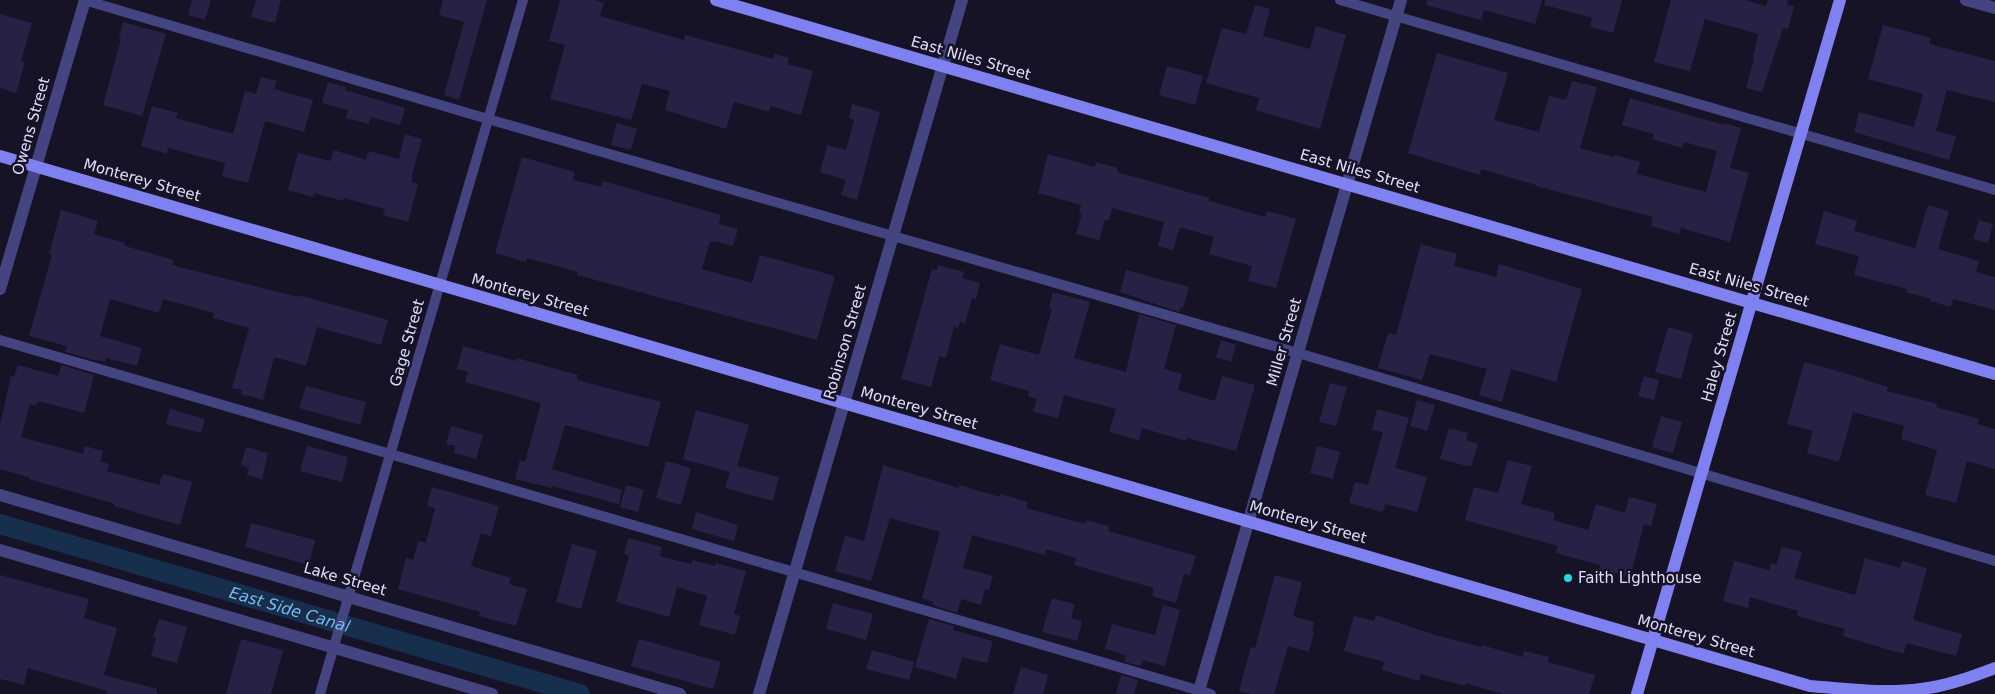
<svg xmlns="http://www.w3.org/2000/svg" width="1995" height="694" font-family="'DejaVu Sans',sans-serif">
  <rect width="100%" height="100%" fill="#161327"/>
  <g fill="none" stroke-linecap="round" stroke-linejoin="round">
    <path stroke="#172e4c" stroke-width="20" id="s1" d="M0 524 580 694"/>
  </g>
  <path fill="#272146" d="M192 0H211L205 20 188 15Z
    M256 0H281L275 23 251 17Z
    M443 0H487L459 100 444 95 464 22 439 15Z
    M560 0H594L604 3 600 16 684 40 685 35 773 59 775 54 789 58 787 64 813 71 801 115 771 106 769 112 734 102 726 129 665 110 670 91 642 84 631 120 550 99 565 45 549 41Z
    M1427 0H1542L1535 24 1484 10 1481 20 1426 5Z
    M1545 0H1622L1613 33 1590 27 1592 18 1545 5Z
    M1671 0H1745L1766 6 1768 0H1788L1787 5 1794 7 1788 29 1783 28 1762 92 1746 88 1754 59H1753L1758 34 1705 19 1690 71 1654 62Z
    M1255 5 1270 9 1263 36 1310 49 1316 26 1346 35 1320 129 1256 110 1259 98 1206 83 1222 28 1246 34Z
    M0 14 32 23 21 61 25 62 16 93 0 88Z
    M123 22 166 34 142 116 103 105 121 39 119 38Z
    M1883 25 1931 38 1929 44 1995 61V102L1947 90 1936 131 1956 136 1949 160 1854 132 1859 112 1914 127 1923 94 1868 79Z
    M1437 53 1508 73 1494 120 1539 132 1549 96 1566 100 1572 81 1597 87 1580 148 1614 157V155L1640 162 1637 174 1706 192 1717 151 1684 142 1682 148 1652 139 1654 134 1622 125 1630 98 1724 125V123L1741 128 1730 168 1749 173 1730 242 1681 228 1679 234 1651 226 1653 217 1536 186V185L1481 169 1480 175 1408 153Z
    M1167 66 1203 76 1195 105 1159 95Z
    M261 77 277 81 274 89 313 100 304 132 265 121 248 183 222 176 225 163 168 148 167 154 141 146 152 106 178 113 176 118 233 134 245 91 256 94Z
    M328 82 346 87 345 90 405 108 400 125 371 117 369 124 346 118 348 110 322 103Z
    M852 104 880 112 857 200 841 195 846 180 820 172 827 145 846 150 854 120 849 118Z
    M617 123 637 129 631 150 611 145Z
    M405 134 422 139 412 175V182L418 184 408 222 383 215 385 209 344 198 343 201 314 193 313 197 288 190 298 153 330 161 334 150 366 160 369 151 399 159Z
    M1048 154 1095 167 1096 162 1118 168 1117 172 1209 198V201L1265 217 1267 211 1296 219 1276 288 1248 281 1252 266 1209 254 1214 237 1180 227 1173 250 1158 246 1164 222 1112 208 1109 221 1105 220 1099 240 1076 234 1082 213H1079L1081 205 1038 193Z
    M522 157 575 172 573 180 601 187 603 181 721 215 719 224 738 229 733 246 714 241V242L710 241 702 269 752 283 760 255 835 276 817 340 577 275 578 272 527 258 526 262 495 253Z
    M1928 205 1949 211 1938 249 1979 261 1976 272 1995 277V310L1953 299 1951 307 1930 301 1931 299 1906 292 1907 289 1854 275 1859 256 1815 244 1824 211 1857 221 1854 231 1915 248Z
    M61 210 98 221 94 234 125 243V246L174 260 172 265 298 297 299 295 388 320 381 345 317 327 306 366 274 357 263 400 241 394 242 390 232 388 249 328 213 318 214 313 163 299 159 313 110 299 100 336 142 348 137 366 106 358 105 362 98 360V361L65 352 67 346 29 336 52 255 49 254Z
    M1979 220 1993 224 1988 243 1973 239Z
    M1421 244 1457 254 1454 266 1496 277 1499 264 1582 289 1556 382 1511 369 1502 402 1479 395 1487 369 1430 354 1422 380 1378 368 1388 333 1396 335Z
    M938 265 964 272 962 278 980 283 976 299 972 298 965 324 960 322 958 328 954 327 946 358 939 356 931 387 901 379 932 269 937 270Z
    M1126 270 1189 287 1183 308 1181 307 1179 312 1120 292Z
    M1053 292 1090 302 1074 358 1126 372 1139 314 1176 325 1164 369 1182 374 1178 390 1215 401 1222 376 1255 385 1236 451 1187 438 1186 441 1142 428 1139 440 1109 432 1116 409 1064 395 1058 418 1033 412 1037 399 1028 396 1029 391 990 380 1000 344 1039 355 1052 309 1049 308Z
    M1668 327 1693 334 1681 379 1655 372Z
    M1221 340 1236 345 1231 362 1216 357Z
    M463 346 516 361 517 358 578 375 577 380 661 402 648 447 565 425 552 469 622 490 619 504 552 486V488L515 479 520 460 525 462 541 403 465 382 468 372 457 369Z
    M1804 362 1862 378V379L1888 387 1887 391 1937 404 1936 407 1979 419 1977 424 1995 429V469L1967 461 1956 503 1925 495 1937 450 1901 439 1904 426 1853 412 1839 462 1807 453 1813 431 1787 424Z
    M18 365 58 376 61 365 94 375 84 413 38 401 36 406 30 404 21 437 83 454 85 446 103 451 100 462 109 464 107 471 159 485 163 474 192 482 180 525 114 506 115 504 29 479V477L0 469V425L11 376 14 377Z
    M1644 376 1659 380 1654 400 1638 396Z
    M1330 383 1347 387 1336 426 1319 422Z
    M306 386 366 402 360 425 299 408Z
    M1417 400 1435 405 1427 431 1410 426Z
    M170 409 205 419 201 433 166 424Z
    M1377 409 1409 418 1395 468 1427 477 1417 512 1385 504 1383 512 1349 503 1355 482 1368 485 1383 432 1372 430Z
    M696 410 749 425 737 466 779 477 773 501 725 488 730 472 683 459Z
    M1661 416 1682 422 1673 453 1652 447Z
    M451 426 483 435 476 459 454 453 455 446 446 444Z
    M1449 428 1468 433 1466 440 1478 444 1471 467 1440 459Z
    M307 446 348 457 342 482 300 471Z
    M1317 446 1340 452 1333 479 1310 473Z
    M246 447 268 453 262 479 247 475 249 468 241 465Z
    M1508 460 1532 466 1521 504 1555 513 1553 520 1588 530 1596 504 1625 513 1629 497 1657 504 1651 526 1644 524 1630 577 1599 569 1600 565 1556 553 1558 546 1465 520 1474 487 1498 493Z
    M666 461 691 468 681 505 656 498Z
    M883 465 959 488V485L1000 497 1001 494 1028 502 1026 508 1085 524 1086 520 1109 526 1108 531 1196 556 1190 575 1184 574 1176 603 1152 596 1154 588 1074 565 1076 558 1046 549 1045 555 972 535 963 568 993 576 989 590 985 589 981 605 961 599 957 613 932 605 933 602 922 598 940 532 890 518 871 581 835 571 845 536 864 541Z
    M626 485 644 490 638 512 620 507Z
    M432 487 499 506 491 536 481 533 471 566 511 578 509 584 527 589 516 626 479 616 480 612 398 589 406 558 413 560 418 541 426 543 435 508 427 506Z
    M696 512 738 525 734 541 692 529Z
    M251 523 315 540 309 565 245 547Z
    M628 538 662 547 660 556 691 564 692 560 715 566 716 563 746 571 734 614 740 616 735 635 699 625 707 596 677 587 669 617 616 602 629 556 624 554Z
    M572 544 597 551 581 609 556 602Z
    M1781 547 1802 552 1794 578 1855 595 1865 558 1900 568 1902 561 1927 568 1913 620 1962 634 1956 656 1907 643 1903 654 1843 636 1845 629 1797 616 1798 611 1750 597 1748 608 1723 601 1734 561 1769 570 1771 563 1777 564Z
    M0 575 89 599 84 618 117 628 104 675 157 689V694H106L107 691 28 668 24 685 0 679Z
    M1275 575 1302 582 1293 616 1314 622 1312 631 1314 632 1309 652 1288 646 1274 694H1251L1239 691 1251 647 1255 648Z
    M1052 598 1075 604 1071 618 1082 621 1077 641 1042 632Z
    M833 603 873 614 866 640 826 629Z
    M1163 605 1180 610 1165 666 1143 660 1141 666 1124 662 1126 655 1105 649 1112 624 1155 635Z
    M1376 615 1432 634 1481 647 1482 645 1523 657 1524 651 1549 657 1548 662 1595 675 1589 694H1503L1465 683V686L1421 674 1419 681 1382 670 1384 662 1344 651 1354 616 1374 621Z
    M159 619 187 627 177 663 151 656 156 638 153 637Z
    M929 619 954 626 953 630 993 641 987 663 962 657 956 679 915 667Z
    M241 639 283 650 271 694H226Z
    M639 639 721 662 713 689 631 666Z
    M872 650 914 662 909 680 866 669Z
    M1021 667 1048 675 1043 694H1013Z
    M1121 675 1138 680 1134 694H1116Z"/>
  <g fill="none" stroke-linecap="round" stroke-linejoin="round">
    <path stroke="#444480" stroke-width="10" d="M84 0 488 119 1298 353 1995 561
      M1340 0 1995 190
      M0 340 1211 694
      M320 694 523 0"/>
    <path stroke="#444480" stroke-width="12" d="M1966 0 1995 8
      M0 289 85 0
      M0 495 680 694
      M0 550 492 694
      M759 694 962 0
      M1198 694 1401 0"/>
    <path stroke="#8081f0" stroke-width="12" d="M716 0 1995 374
      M0 156 1810 686C1847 689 1885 694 1921 689 1947 686 1971 677 1995 668
      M1637 694 1840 0"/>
  </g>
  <circle fill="#20d8e4" stroke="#161327" stroke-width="2" cx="1568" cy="578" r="5"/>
  <g text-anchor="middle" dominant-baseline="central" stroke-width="5" stroke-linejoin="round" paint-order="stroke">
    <g font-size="15" fill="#e0ddfb" stroke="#161327">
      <text transform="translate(971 58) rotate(16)">East Niles Street</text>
      <text transform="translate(31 126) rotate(-74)">Owens Street</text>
      <text transform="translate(1360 171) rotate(16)">East Niles Street</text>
      <text transform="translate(142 180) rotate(16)">Monterey Street</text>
      <text transform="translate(1749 285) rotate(16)">East Niles Street</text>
      <text transform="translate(530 295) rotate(16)">Monterey Street</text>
      <text transform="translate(845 342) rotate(-74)">Robinson Street</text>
      <text transform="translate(1284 342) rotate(-74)">Miller Street</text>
      <text transform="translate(407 343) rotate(-74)">Gage Street</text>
      <text transform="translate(1719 357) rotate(-74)">Haley Street</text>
      <text transform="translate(919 408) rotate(16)">Monterey Street</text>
      <text transform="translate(1308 522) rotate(16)">Monterey Street</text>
      <text transform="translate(345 579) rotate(16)">Lake Street</text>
      <text transform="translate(1696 636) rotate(16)">Monterey Street</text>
    </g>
    <g font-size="15" fill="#e0ddfb" stroke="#161327" text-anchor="start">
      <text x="1578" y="578">Faith Lighthouse</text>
    </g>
    <g font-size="16" font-style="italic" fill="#78bcef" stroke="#161327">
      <text stroke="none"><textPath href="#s1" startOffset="302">East Side Canal</textPath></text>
    </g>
  </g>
</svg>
